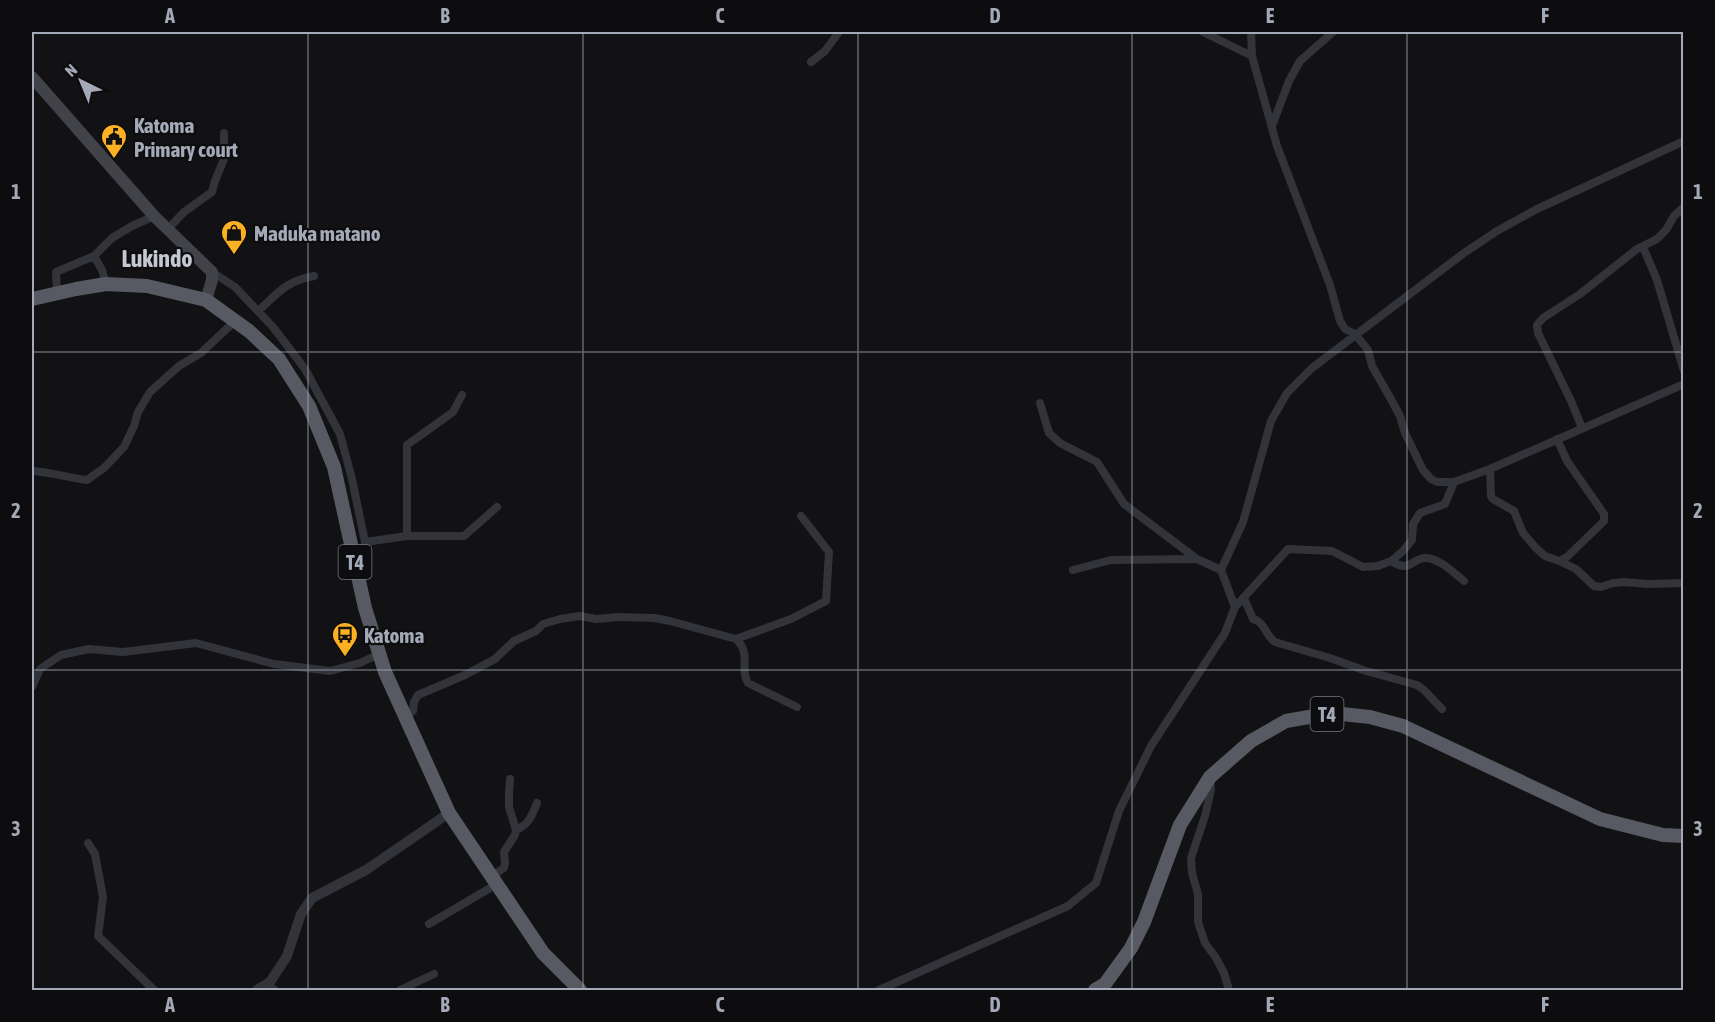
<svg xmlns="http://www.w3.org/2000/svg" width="1715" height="1022" font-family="'Asap Condensed',sans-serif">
  <rect width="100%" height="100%" fill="#121214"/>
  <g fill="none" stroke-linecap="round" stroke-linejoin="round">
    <path stroke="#333439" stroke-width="8" d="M1203 32 1252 56
      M1251 32 1252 56 1277 146 1330 285 1340 321 1345 329 1355 334 1368 350 1372 366 1392 401 1400 416 1405 433 1423 470 1431 479 1437 482H1454
      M811 62 825 51 839 32
      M1272 126 1289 81 1300 61 1333 32
      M168 229 184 212 212 192 215 181 224 159V133
      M1643 247 1657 280 1684 371
      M94 256 102 270 106 284
      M212 272 235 287 273 327 305 369 340 434 352 479 365 542 364 560 357 570
      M57 293 56 272 94 256 112 238 132 226 154 216
      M258 311C278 293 286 281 314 276
      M1040 403 1049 433 1060 443 1097 462 1124 504 1197 559 1221 570
      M1582 428 1571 401 1538 333 1537 325 1543 318 1580 294 1637 249 1657 239 1666 230 1674 216 1684 207
      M1490 469 1491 496 1493 499 1514 511 1523 533 1536 548 1545 556 1559 561 1567 557 1604 521V514L1567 461 1557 439
      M32 471C51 472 68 478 87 480L104 468 124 447 134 426 138 412 150 392 179 366 201 353 235 321
      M407 536V445L453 412 462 395
      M365 542 407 536H464L497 507
      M1391 561C1412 574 1411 557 1427 558 1440 559 1454 573 1464 581
      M1559 561 1576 569 1594 586 1601 587 1613 583 1624 582 1648 584 1684 583
      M1073 570 1111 560 1196 559
      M1244 598 1253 619C1265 622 1265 635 1275 642L1330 658 1366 671 1417 685 1424 690 1442 709
      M1235 607 1221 570 1243 522 1271 421 1287 393 1312 368 1464 253 1497 231 1537 209 1684 141
      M736 639 791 619 826 601 829 552 801 516
      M32 687 40 669 61 655 89 649 123 652 196 643 274 664 330 671 360 663 379 654
      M405 716 413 711 414 702 418 695 465 675 495 659 514 641 536 631 543 624 560 619 580 616 596 619 619 617 654 618 670 621 736 639C752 654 739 668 748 683L797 707
      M1210 778 1211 790 1205 816 1191 858 1192 873 1198 894V922L1205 943 1216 958 1224 973 1229 990
      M516 830C529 824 532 816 537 803
      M88 843 95 854 103 897 98 936 154 990
      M492 876 504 868 505 863 504 852 515 835 516 830 509 807V794L510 779
      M429 924 497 884
      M266 985 275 990
      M400 990 434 974
      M879 990 1068 906 1096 883 1119 811 1151 746 1225 633 1235 607 1288 549 1332 551 1363 567 1378 566 1391 561 1402 552 1412 540 1413 524 1420 513 1445 504 1454 482 1490 469 1684 384"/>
    <path stroke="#333439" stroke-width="10" d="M257 990 270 982 287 956 301 914 312 898 366 870 449 813"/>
    <path stroke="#414349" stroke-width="12" d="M32 77 154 216 212 272V280L206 300"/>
    <path stroke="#575a62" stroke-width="14" d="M32 299 76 289 106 284 147 286 206 300 249 331 279 359 309 406 334 467 365 608 385 672 449 813 543 953 580 990
      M1095 990 1105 984 1131 948 1144 922 1180 825 1210 777 1251 741 1286 721 1332 713 1370 717 1403 726 1600 819 1663 835 1684 836"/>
  </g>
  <path fill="none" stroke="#a3a9b6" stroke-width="1.5" stroke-opacity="0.55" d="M308 32V990M583 32V990M858 32V990M1132 32V990M1407 32V990M32 352H1684M32 670H1684"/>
  <defs>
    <symbol id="civic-pin" viewBox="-11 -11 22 30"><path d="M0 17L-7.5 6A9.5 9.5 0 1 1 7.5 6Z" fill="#fcb123" stroke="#0d0d0f"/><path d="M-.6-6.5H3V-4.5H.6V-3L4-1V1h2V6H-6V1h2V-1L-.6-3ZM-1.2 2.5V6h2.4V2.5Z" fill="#111"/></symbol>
    <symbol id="shop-pin" viewBox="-11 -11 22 30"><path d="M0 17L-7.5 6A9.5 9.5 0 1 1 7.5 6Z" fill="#fcb123" stroke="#0d0d0f"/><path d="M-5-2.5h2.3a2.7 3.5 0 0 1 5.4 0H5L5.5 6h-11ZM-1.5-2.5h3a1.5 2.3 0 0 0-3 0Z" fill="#111"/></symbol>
    <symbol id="bus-pin" viewBox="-11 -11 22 30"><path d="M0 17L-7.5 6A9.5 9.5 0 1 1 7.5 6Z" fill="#fcb123" stroke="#0d0d0f"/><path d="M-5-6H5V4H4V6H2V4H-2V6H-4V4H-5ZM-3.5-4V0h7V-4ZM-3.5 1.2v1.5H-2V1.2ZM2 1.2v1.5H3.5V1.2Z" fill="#111"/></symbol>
  </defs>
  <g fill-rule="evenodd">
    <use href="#civic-pin" x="99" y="122" width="30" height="40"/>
    <use href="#shop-pin" x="219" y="218" width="30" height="40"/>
    <use href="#bus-pin" x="330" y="620" width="30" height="40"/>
  </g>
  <g text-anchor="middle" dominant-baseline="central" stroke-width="4.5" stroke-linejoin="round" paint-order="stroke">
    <g fill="#0d0d0f" stroke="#767a84" stroke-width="1.5">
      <rect x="338.5" y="545" width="33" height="34" rx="4.5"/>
      <rect x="1310.5" y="697" width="33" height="34" rx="4.5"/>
    </g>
    <g font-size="20" font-weight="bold" fill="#a3a9b6">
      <text x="355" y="562">T4</text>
      <text x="1327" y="714">T4</text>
    </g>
    <g font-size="21" font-weight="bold" fill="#a3a9b6" stroke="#0d0d0f" text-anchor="start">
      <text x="134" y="125">Katoma<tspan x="134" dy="24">Primary court</tspan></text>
      <text x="254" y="233">Maduka matano</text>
      <text x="364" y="635">Katoma</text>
    </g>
    <g font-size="24" font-weight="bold" fill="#c4c8d1" stroke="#0d0d0f">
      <text x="157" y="258">Lukindo</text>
    </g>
  </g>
  <rect width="1715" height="1022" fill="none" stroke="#0d0d0f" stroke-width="66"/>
  <g transform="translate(81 81) rotate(317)" stroke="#0d0d0f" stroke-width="4.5" paint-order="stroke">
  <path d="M0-4.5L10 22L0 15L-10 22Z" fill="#a3a9b6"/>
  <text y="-9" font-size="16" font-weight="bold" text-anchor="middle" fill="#a3a9b6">N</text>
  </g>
  <rect x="33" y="33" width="1649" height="956" fill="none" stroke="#a3a9b6" stroke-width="2"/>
  <g font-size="20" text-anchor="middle" font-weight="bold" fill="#a3a9b6">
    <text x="170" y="23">A</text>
    <text x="445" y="23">B</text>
    <text x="720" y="23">C</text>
    <text x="995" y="23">D</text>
    <text x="1270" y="23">E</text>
    <text x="1545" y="23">F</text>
    <text x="16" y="199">1</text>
    <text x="1698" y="199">1</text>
    <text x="16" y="518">2</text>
    <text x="1698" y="518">2</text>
    <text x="16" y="836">3</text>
    <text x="1698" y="836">3</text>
    <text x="170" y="1012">A</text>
    <text x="445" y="1012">B</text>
    <text x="720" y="1012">C</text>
    <text x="995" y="1012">D</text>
    <text x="1270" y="1012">E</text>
    <text x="1545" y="1012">F</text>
  </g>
</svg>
